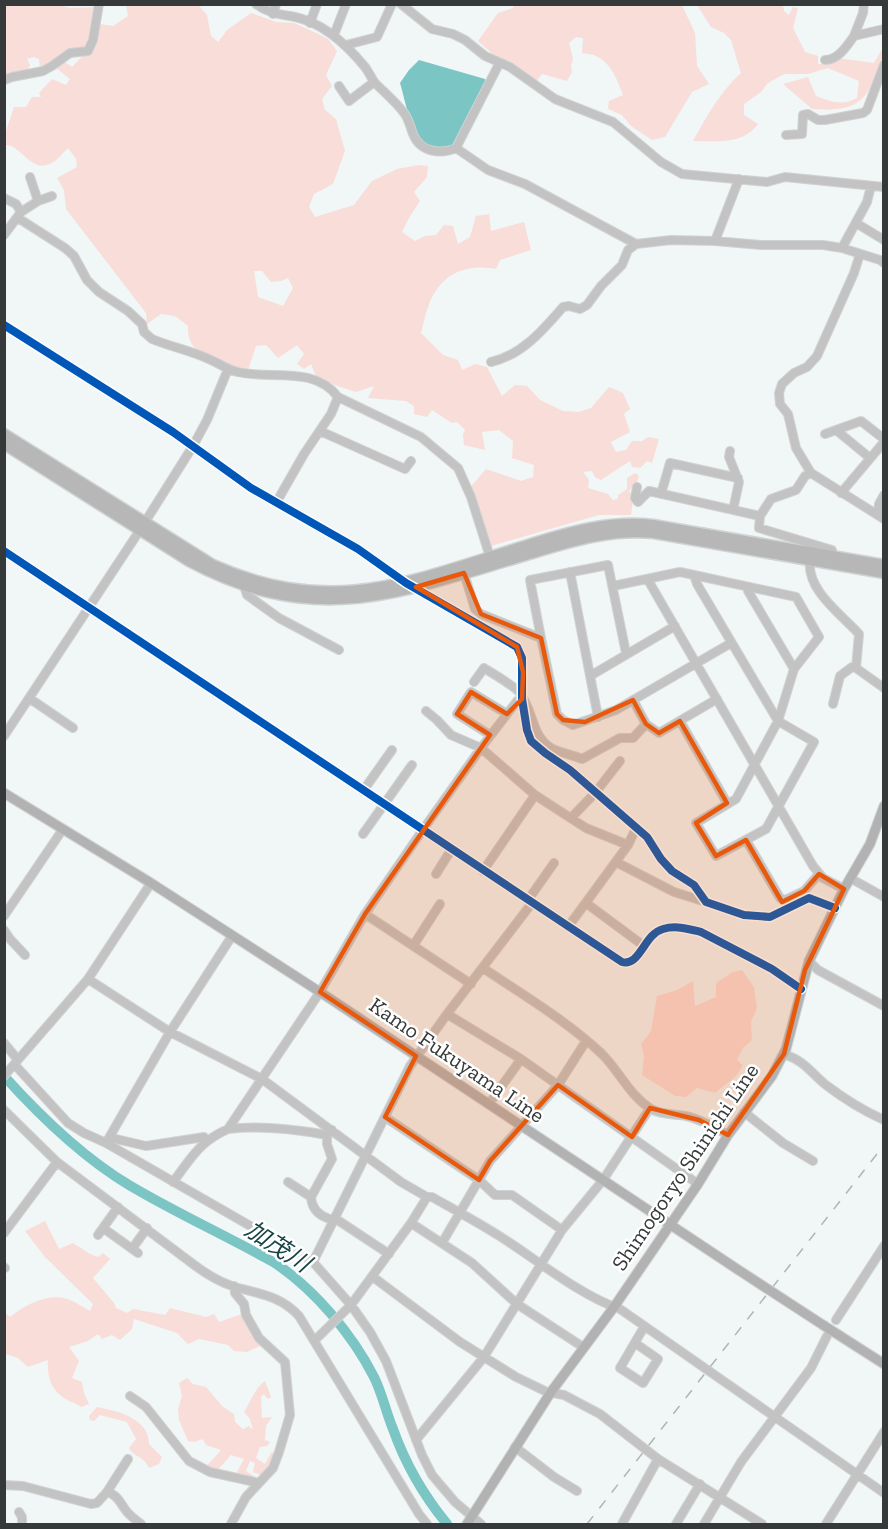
<svg xmlns="http://www.w3.org/2000/svg" width="888" height="1529" font-family="'Zilla Slab','Noto Sans JP',serif">
  <rect width="100%" height="100%" fill="#f1f6f6"/>
  <path fill="#f8ddd9" fill-rule="evenodd" d="M56 4 70 8 97 7 87 49 40 68 39 59 34 57 27 59 30 65 27 71 5 78V5Z
    M126 5H201L200 7 207 15 211 36 218 42 227 30 251 13 276 22 294 23 312 31 328 39 337 51 326 75 332 86 322 99 325 110 336 119 345 151 333 184 314 194 309 207 315 217 354 205 372 181 397 169 419 165 428 166 427 177 414 192 420 201 409 218 402 232 415 241 425 236 436 235 444 225 453 226 458 244 470 237 476 216 489 214 491 231 524 222 531 250 500 260 496 269C469 264 446 271 432 297 427 307 424 321 421 333L443 355 458 360 462 370 475 364 487 367 502 396 515 385 527 386 540 400 563 411 579 412 591 408 609 387 623 393 630 409 624 414 630 432 611 442 616 452 626 450 632 441H642L648 437 659 439 652 463 647 461 640 468 632 467 630 461 601 480 595 477 592 471 583 472 589 480 588 488 608 494 613 500 618 499V495L627 489V478L635 473 639 476 636 485 629 490 633 500 631 515H599L491 546 468 490 486 469 521 481 533 477 534 465 512 458 513 441 499 430 482 432 485 450 464 445 463 435 465 430 457 422 452 423 432 410 427 417 414 414V406L406 401 368 398 374 386 356 392 326 382 316 376 311 364 304 369 297 364 304 354 297 345 278 358 266 345 256 346 248 370C223 366 186 358 188 326L175 316 161 314 147 324 146 313 66 209 64 190 57 178 77 167 76 159 68 148C63 152 59 159 53 162 32 176 23 146 6 145L5 134 14 107H26L32 97H41L39 93 52 79 66 85 70 79 55 67 62 60 72 67 94 44 100 24 113 26 128 16ZM254 271H262L271 282 281 281 288 278 293 288 283 306 258 297Z
    M514 5H682L695 33 697 66 709 84 692 92 665 137 652 140 631 126 622 115 608 109 609 101 623 95C615 73 607 54 582 53L583 38 576 37 569 43 573 58 571 66 572 72 567 81 542 74 535 83 514 64 496 57 478 41 498 13 513 8Z
    M697 5H783L784 11 789 15 793 7 798 8 793 28 805 52 818 56V64H826L837 58 874 63 881 51 883 50C883 59 880 63 877 72 865 108 847 111 812 109L783 84 808 77 816 96C831 102 843 106 857 98L859 81 828 68 808 74H784L768 83 761 92 744 104V115L758 124C743 145 717 141 693 141 707 116 720 92 741 73L731 40 724 33 711 27Z
    M742 970 754 987 757 1008 751 1022 752 1040 743 1048 737 1060 743 1065C737 1079 726 1083 715 1093L697 1088 686 1097 675 1096 642 1075 644 1056 641 1044 651 1031 657 996 677 990 693 981 695 1006 716 997V983L733 972Z
    M45 1221 59 1249 73 1243 90 1254 98 1257 103 1253 110 1259 93 1278 114 1303 116 1308 127 1313 133 1309 165 1315 170 1308 206 1317 214 1314 219 1322 242 1314 262 1345 247 1352 234 1351 228 1345 199 1339 188 1344 177 1333 134 1319 132 1329 120 1340 112 1335 102 1339 98 1334 88 1341 69 1347 79 1361 72 1378 82 1382 84 1393 89 1404 81 1407C75 1402 70 1402 64 1398 50 1389 47 1375 48 1360L28 1367 18 1358 6 1354 5 1355V1313L10 1317C23 1306 46 1294 64 1298 73 1300 81 1306 90 1311L93 1304 45 1257 25 1231Z
    M187 1378 193 1384 206 1387 223 1407 234 1414 235 1422 243 1429 249 1426 253 1430 250 1419 244 1412C251 1401 255 1388 265 1381L271 1397 268 1399 264 1394 261 1397 262 1418 272 1417 266 1426 265 1440 270 1442 267 1446 260 1447 256 1458 265 1464 271 1453 276 1451 271 1467 263 1476 253 1472 255 1463 250 1461 246 1471 258 1479 256 1481 235 1476 244 1459 231 1455 216 1472 206 1467 221 1450 206 1445 203 1439 194 1442 188 1441 179 1420 178 1409 182 1396 179 1383Z
    M97 1407C117 1411 149 1418 149 1444L162 1457 159 1464 149 1468C143 1455 133 1457 129 1448L136 1439 127 1422 100 1415 94 1421 90 1420 89 1416Z"/>
  <path fill="#7bc5c4" d="M419 60 485 79 486 85 459 139C452 145 447 149 438 148 435 147 432 148 429 147 412 141 405 99 400 83L409 70Z"/>
  <g fill="none" stroke-linecap="round" stroke-linejoin="round">
    <path stroke="#7bc5c4" stroke-width="10" d="M4 1076C41 1117 82 1157 129 1185 176 1213 227 1236 275 1263 315 1290 352 1334 374 1377 382 1393 386 1412 393 1429 405 1463 424 1496 447 1524"/>
    <defs>
      <path id="minor" d="M256 4C269 14 280 14 295 17 324 23 347 45 365 67 369 72 371 78 375 83 385 93 396 102 404 113 409 119 410 127 413 134 420 152 440 155 456 148L499 64
        M401 4 432 29 453 34 465 40 485 56 510 67 555 99 613 122 661 162 682 174 767 182 785 177 884 187
        M864 4 863 13 854 36 884 29
        M273 14 276 4
        M310 23 317 4
        M334 35 346 4
        M346 45 377 37 392 4
        M825 60C838 60 847 46 854 36
        M4 80 12 77 43 71 52 66 70 53 88 51 93 40 99 4
        M339 86 349 101 374 82
        M786 135 802 134 803 115 808 114 818 120H825L863 113 867 110 884 65
        M456 148 488 170 525 184 636 244
        M4 198 16 204 21 212 4 235
        M38 201 52 196
        M21 212 38 201 30 177
        M18 218 65 248 74 256 87 280 99 292 128 311 142 324 144 332 152 339C171 347 193 351 213 361 222 365 228 370 238 372 271 380 314 365 338 397L421 437 458 468 471 497 491 560
        M856 223 884 240
        M715 241 739 179
        M842 248 867 202 871 186
        M860 254 854 273 817 356 807 367 794 373 782 384 779 393 780 404 788 414 796 448 811 473 884 519
        M4 325 173 432 251 488 358 549 406 583 517 647 522 658V699L527 730 531 741 545 753 570 770 647 837 661 859 672 871 694 885 706 902 744 915 770 917 809 898 835 908
        M491 362C522 355 543 330 563 307L569 306 580 309 587 305 601 286 622 265 628 250 636 244 671 240 715 241 761 245H823L842 248 880 260 884 263
        M836 430 870 458
        M320 431 405 469 411 461
        M825 434 861 421 884 439
        M730 451 729 457 739 482 733 510
        M637 487 635 498 638 502 649 491 760 516 759 528 832 550 834 559
        M841 493 884 442
        M661 494 670 463 738 478
        M276 503 304 454 331 414 338 397
        M878 515 879 504 884 495
        M760 516 771 499 796 490 805 476 811 473
        M4 551 622 962C640 967 644 934 663 929 676 925 689 929 701 932L772 969 801 989
        M810 560C806 590 841 614 859 634L856 668
        M463 570 475 609 481 614 541 638 557 714 563 720 573 725 616 710 731 643
        M570 572 598 717
        M648 580 813 866 823 878 844 889
        M244 586 247 595 279 618 339 650
        M613 586 680 572 796 597 819 637 794 669 778 721 736 799 696 823 716 856 766 829 814 742 778 721 697 584 694 575
        M748 587V591L794 669
        M541 638 530 580 608 565 626 653
        M590 676 675 626
        M474 682 484 668C495 675 510 683 519 692 534 710 531 736 551 748 557 752 573 755 582 759L620 738H633L646 724
        M29 698 73 728
        M633 700 646 724 659 733 717 699
        M833 704 840 676 852 667 856 668 884 688
        M426 711 437 720 451 735 481 748 535 795 586 828 628 845
        M680 721 727 803
        M490 735 457 714 471 692 507 714
        M4 736 140 530 193 446 207 420 228 369
        M363 791 392 750
        M571 818 595 793 620 761
        M363 834 412 765
        M746 840 780 898 785 900 804 891 819 874
        M616 862 674 892 706 902
        M483 871 535 795
        M436 874 451 850
        M850 878 884 897
        M528 900 554 863
        M586 903 644 946
        M365 914 471 984
        M4 916 63 829
        M568 927 628 845 636 828
        M4 930 10 939 25 955
        M413 946 440 904
        M809 961 818 970 884 1006
        M483 968C523 995 567 1021 602 1054 620 1072 629 1095 651 1109 662 1115 674 1114 686 1116 701 1119 715 1128 728 1135
        M88 979 170 1032 262 1079 401 1182 427 1197H432C455 1210 479 1223 501 1237 537 1260 581 1296 620 1309L884 1493
        M447 1014 521 1059 698 1184
        M4 1043 18 1060
        M784 1054C806 1062 809 1071 826 1085 843 1098 864 1111 884 1120
        M15 1065 68 1123 84 1133 106 1143 313 1262 351 1305 370 1332 386 1361 422 1455 432 1475 455 1502 481 1524
        M4 1076 88 979 151 883
        M489 1104 521 1059
        M4 1110 57 1162 193 1264C206 1274 219 1282 235 1287 260 1294 281 1296 299 1316L419 1514 427 1524
        M744 1112 783 1143 813 1161
        M385 1117 479 1180 495 1195H512L562 1230
        M228 1129C261 1125 294 1129 327 1135L332 1130
        M106 1143 170 1032 232 936
        M106 1143 116 1139 146 1146 204 1137 206 1140
        M173 1182C192 1157 199 1142 228 1129L320 992 365 914 422 831 481 748 517 701 522 699
        M288 1182 311 1197C312 1213 325 1219 339 1221L389 1254
        M311 1197 332 1159 327 1144V1135
        M411 1223 472 1263 517 1304 583 1347
        M103 1228 138 1253
        M4 1233 57 1162
        M98 1235 118 1207
        M442 1243 490 1161 558 1085 586 1041
        M132 1249 147 1228
        M313 1262 410 1066 447 1014 532 903
        M4 1267 5 1268
        M373 1277 460 1342 516 1377 547 1392 564 1395 600 1414 658 1459 762 1524
        M836 1320 884 1246
        M314 1341 351 1305 411 1223 427 1197
        M635 1343 658 1359 643 1383 620 1368 644 1327
        M130 1396 146 1407 189 1461 210 1472 255 1482 258 1484
        M416 1440 484 1357 562 1230 603 1180 650 1108
        M515 1447 554 1477 577 1491
        M4 1485 23 1486 91 1504 97 1503 107 1492C119 1495 121 1506 129 1514 133 1518 137 1521 141 1524
        M107 1492 128 1459
        M19 1512 22 1517V1524
        M231 1524 246 1497 273 1468 279 1452 290 1415 285 1362 259 1338 246 1315 244 1304 235 1293 234 1286
        M622 1524 658 1459
        M676 1524 700 1484
        M704 1524 741 1462 811 1368 827 1336
        M826 1524 884 1432"/>
      <path id="major" d="M4 793 151 883 320 992 737 1269
        M823 1325 884 1364
        M467 1524 551 1392 614 1307 698 1184 728 1135 772 1076 786 1049 809 961 844 889 870 844 884 806"/>
      <path id="highway" d="M4 434 213 565C333 618 411 581 528 545 569 532 610 520 653 525L884 565
        M4 444 189 561C317 629 398 593 526 555 569 542 608 529 654 533L884 573"/>
    </defs>
    <use href="#minor" stroke="#d0d3d3" stroke-width="10"/>
    <use href="#major" stroke="#d0d3d3" stroke-width="11"/>
    <use href="#highway" stroke="#d0d3d3" stroke-width="13"/>
    <use href="#minor" stroke="#c4c3c3" stroke-width="8"/>
    <use href="#major" stroke="#b3b2b2" stroke-width="9"/>
    <use href="#highway" stroke="#b7b7b7" stroke-width="10"/>
    <path stroke="#b2b3b3" stroke-width="1.5" stroke-dasharray="10 10" stroke-linecap="butt" d="M587 1524 884 1145"/>
    <defs>
      <path id="major-bridge" d="M737 1269 823 1325"/>
    </defs>
    <use href="#major-bridge" stroke="#d0d3d3" stroke-width="11" stroke-linecap="butt"/>
    <use href="#major-bridge" stroke="#b3b2b2" stroke-width="9"/>
    <defs>
      <path id="cycleway" d="M4 325 173 432 251 488 358 549 406 583 517 647 522 658V699L527 730 531 741 545 753 570 770 647 837 661 859 672 871 694 885 706 902 744 915 770 917 809 898 835 908
        M4 551 622 962C640 967 644 934 663 929 676 925 689 929 701 932L772 969 801 989"/>
    </defs>
    <use href="#cycleway" stroke="#fff" stroke-width="11"/>
    <use href="#cycleway" stroke="#0057b8" stroke-width="8"/>
  </g>
  <path fill="#e8590c" fill-opacity="0.2" stroke="#e8590c" stroke-width="4.5" stroke-linejoin="round" d="M464 573 481 614 541 638 557 714 563 720 585 722 633 700 646 724 659 733 680 721 727 803 696 823 716 856 746 840 782 902 804 891 819 874 844 889 805 970 784 1054 728 1135 699 1120 650 1108 632 1137 558 1085 490 1161 479 1180 385 1117 416 1056 320 992 365 914 490 735 457 714 471 692 507 714 522 699 523 672 517 647 416 587Z"/>
  <g text-anchor="middle" dominant-baseline="central" stroke-width="5" stroke-linejoin="round" paint-order="stroke">
    <g font-size="22" fill="#353939" stroke="#fff">
      <text transform="translate(457 1060) rotate(34)">Kamo Fukuyama Line</text>
      <text transform="translate(685 1167) rotate(-56)">Shimogoryo Shinichi Line</text>
    </g>
    <g font-size="24" font-style="italic" fill="#164545" stroke="#fff">
      <text transform="translate(278 1246) rotate(33)">加茂川</text>
    </g>
  </g>
  <rect width="888" height="1529" fill="none" stroke="#353939" stroke-width="12"/>
</svg>
